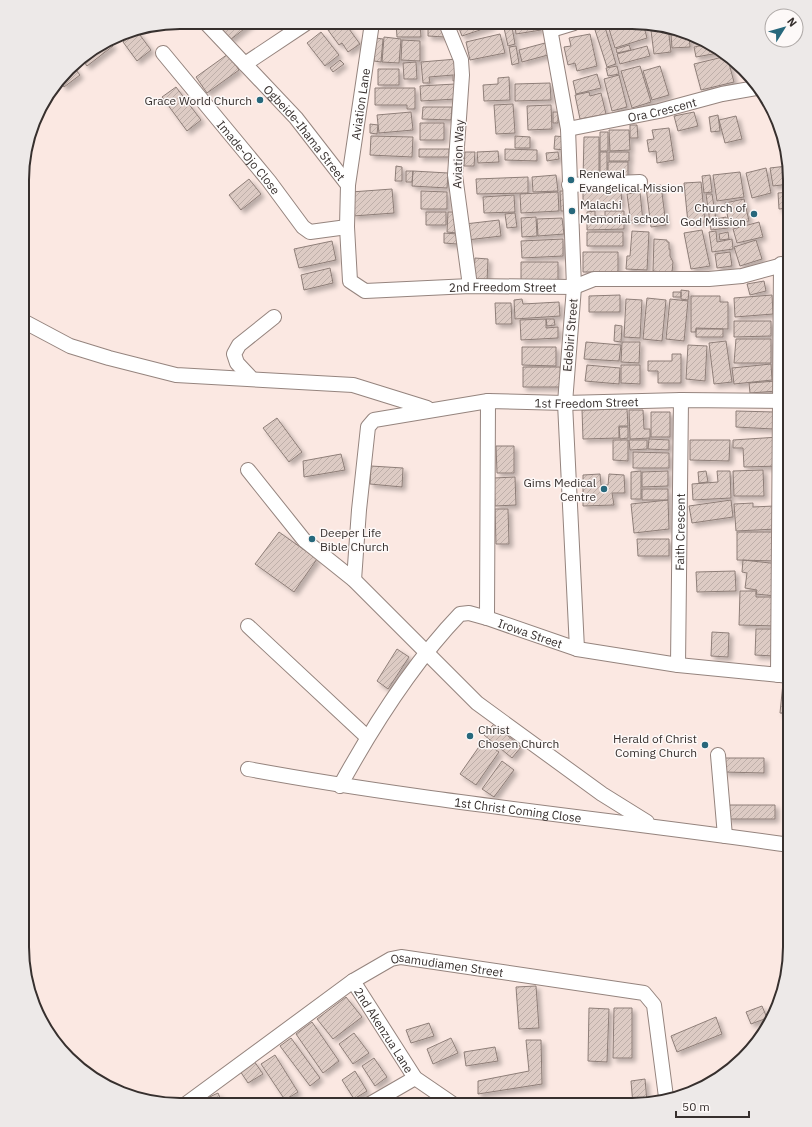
<svg xmlns="http://www.w3.org/2000/svg" width="812" height="1127" font-family="'IBM Plex Sans',sans-serif">
  <defs>
    <pattern id="building-hatch" width="6" height="6" patternUnits="userSpaceOnUse"><rect width="6" height="6" fill="#ddcbc4"/><path d="M-1 1l2-2M0 6l6-6M5 7l2-2" fill="none" stroke="#beafa9"/></pattern>
    <filter id="shadow"><feDropShadow dx="3.5" dy="3.5" stdDeviation="2" flood-color="#0004"/></filter>
  </defs>
  <rect width="100%" height="100%" fill="#fbe8e2"/>
  <path fill="url(#building-hatch)" stroke="#8e7e78" filter="url(#shadow)" d="M228 22H253L230 40 220 28Z
    M279 22H299L286 31Z
    M338 22H344L360 44 348 52 342 43 339 45 328 30Z
    M396 23H420L421 37H397Z
    M428 23H445V37L428 36Z
    M457 23H491L492 26 462 36Z
    M535 23H540L541 30 516 34 515 26Z
    M628 23H643L647 38 615 48 609 29Z
    M650 23 668 27 671 52 654 54Z
    M512 27 515 44 508 46 504 28Z
    M605 27 616 64 607 67 595 30Z
    M137 31 151 50 137 61 123 42Z
    M321 32 339 55 325 66 307 43Z
    M500 34 505 53 470 60 466 42Z
    M590 34 597 66 577 71 575 63 568 65 564 47 571 46 569 38Z
    M671 34H689L690 47 672 48Z
    M692 34 700 38V42L693 43Z
    M384 37 401 39 399 63 382 62Z
    M376 38 383 39 381 62 374 61Z
    M402 40 420 41V61L401 60Z
    M110 42 113 46 87 66 81 58Z
    M545 43 548 55 522 62 519 50Z
    M710 44 724 52 696 57 694 47Z
    M629 45 631 50 617 53 616 49Z
    M516 46 519 63 512 65 509 47Z
    M647 46 650 56 620 64 617 54Z
    M228 54 239 70 207 93 196 77Z
    M727 56 734 82 701 90 694 64Z
    M457 59 459 80 453 81V75L429 77 430 83H423L421 62Z
    M340 60 344 64 333 72 330 68Z
    M416 62 417 79H404L403 63Z
    M72 65 80 75 64 87 60 81Z
    M617 66 619 74 608 76 606 68Z
    M640 66 651 102 632 108 621 71Z
    M660 66 669 95 652 100 643 71Z
    M378 69H399V85H378Z
    M597 74 601 88 576 94 573 81Z
    M619 75 627 107 612 111 604 79Z
    M509 77 510 100 484 101 483 85 498 84V78Z
    M550 83 551 100 515 101V84Z
    M455 84 456 99 421 101 420 86Z
    M176 87 201 120 187 131 162 97Z
    M375 88H415V109H407V105H375Z
    M589 92 590 96 601 93 606 114 580 119 575 95Z
    M513 104 515 133 496 134 494 105Z
    M551 105 552 129 528 130 527 106Z
    M423 107H452L451 120 422 119Z
    M411 112 413 130 379 133 377 115Z
    M553 112H558V123H553Z
    M694 112 698 126 678 131 674 116Z
    M718 115 720 131 711 132 709 117Z
    M736 116 742 139 725 143 719 120Z
    M420 123H444V140H420Z
    M370 124 378 125 377 134 370 133Z
    M630 125H637L638 138H630Z
    M778 126 785 160 783 161Z
    M669 128 674 160 657 163 656 151 649 152 647 140 654 139 652 130Z
    M609 130H629L630 150 610 151Z
    M600 132H608V151H600Z
    M371 136 413 137 412 157 370 155Z
    M515 136 530 137V148H515Z
    M555 136 566 137 565 150 554 149Z
    M584 137H599V179H583Z
    M419 149H449V157H419Z
    M505 149 537 150V161L505 160Z
    M498 151 499 162 478 163 477 152Z
    M465 152H475L474 166H464Z
    M558 152 559 159 547 161 546 153Z
    M600 152H607V179H600Z
    M609 152H629V161H609Z
    M608 162H628V176H608Z
    M396 166 402 167V181H395Z
    M787 166 790 184 773 186 770 168Z
    M766 168 771 193 752 198 746 173Z
    M406 171H413L412 182H406Z
    M413 171 448 173 447 188 412 186Z
    M740 172 744 197 717 201 713 175Z
    M556 175 558 191 533 192 532 177Z
    M710 175 712 192 704 193 702 176Z
    M528 177V193L477 194 476 179Z
    M249 179 261 194 241 210 229 195Z
    M701 182 705 222 688 223 684 183Z
    M661 185 666 225 651 227 646 187Z
    M605 188V191L621 190 622 206 583 208V192H587V189Z
    M392 189 394 213 353 216 351 192Z
    M421 191 447 192V209H421Z
    M560 191H564V211H561Z
    M558 192 559 211 521 213 520 194Z
    M640 192 643 222 631 223 627 194Z
    M790 192V208L779 209 778 193Z
    M706 194H712L716 219 726 217 728 228 711 230Z
    M514 195 515 212 484 213 483 197Z
    M744 199 749 221 729 224 725 203Z
    M595 211V216H605V211H624V229L587 230V212Z
    M426 212H446V225H426Z
    M448 212H458L457 233 447 232Z
    M515 213 517 227 507 228 505 214Z
    M536 217 537 236 522 237 521 218Z
    M562 218 564 234 538 236 537 219Z
    M499 220 501 236 467 240 465 224Z
    M759 222 763 237 737 243 733 229Z
    M702 230 710 266 691 269 684 233Z
    M632 231 649 232 647 270 626 269 627 256H630Z
    M716 231 717 242 732 239 733 249 712 252 709 232Z
    M587 232H623V246H587Z
    M728 232 729 239 720 240 719 234Z
    M444 233 457 234V244L444 243Z
    M563 239V256L522 258 521 241Z
    M654 239 667 240V242H669V249H670V256L673 262 672 273 653 271Z
    M756 240 762 259 740 266 734 247Z
    M332 241 336 260 299 268 294 249Z
    M583 252H618V272H583Z
    M730 252 732 266 717 268 715 254Z
    M475 258 488 259 487 282 473 281Z
    M521 262H558V285L521 284Z
    M330 268 333 283 304 290 301 275Z
    M764 281 766 291 750 295 747 284Z
    M681 290 689 291 688 300 681 299Z
    M673 292H681V297H673Z
    M620 295V312H589V296Z
    M772 295 773 314 735 317 734 298Z
    M691 296H720V302H728V329L696 328V332H691Z
    M647 298 666 300 662 341 643 339Z
    M522 299 523 304 559 302 560 316 515 319 514 300Z
    M626 299 642 300 640 338 624 337Z
    M670 299 688 301 684 341 666 339Z
    M495 303H511L512 324H496Z
    M546 319V328L558 327V338L521 340 520 320Z
    M546 319H554L555 325 547 326Z
    M734 321H771V336L734 337Z
    M615 325 622 326 621 342 614 341Z
    M696 329H723V337H696Z
    M736 339H771V363H734Z
    M726 341 732 382 714 384 709 343Z
    M586 342 621 345 619 361 584 359Z
    M622 342H640L639 363 621 362Z
    M688 345 707 346 705 381 686 379Z
    M522 347H556V366L522 365Z
    M672 354H681V383H658V371H648V361H672Z
    M771 364 772 380 734 384 732 368Z
    M587 365 620 368 619 384 585 381Z
    M621 365H640V384L621 383Z
    M523 367H560L561 374 565 387H523Z
    M777 381V391L750 393 749 383Z
    M627 409 628 426H619V438L583 439 582 410Z
    M629 410H643L644 429H650V438L630 439Z
    M736 411 774 412 773 429 736 427Z
    M651 412H670V437H651Z
    M277 418 302 452 289 462 263 428Z
    M619 427H628V438L620 439Z
    M779 437 780 466 744 467 743 448H733V440Z
    M649 439 669 440V450L648 449Z
    M613 440H628V461L613 460Z
    M629 440H647V449L630 450Z
    M690 440H730L729 461 690 460Z
    M496 446H514V473H497Z
    M633 452 669 453V468H633Z
    M341 454 345 470 304 477 303 461Z
    M371 466 403 468 402 487 370 484Z
    M763 470 764 496H734L733 471Z
    M641 471V499H631V472Z
    M668 471V486L642 487V472Z
    M706 471 708 482 699 483 698 472Z
    M717 471H730L731 498 693 500 692 484 718 482Z
    M600 474 601 485H608L609 474 624 475 625 493H612L614 505 583 506V475Z
    M515 477 516 505 495 506 494 478Z
    M642 489H668V500H642Z
    M668 500 669 529 634 533 631 504Z
    M731 500 733 517 692 523 689 506Z
    M753 503V507L774 506 776 529 736 531 734 504Z
    M495 509H508L509 544H496Z
    M279 532 317 559 294 592 255 564Z
    M737 532H777V561L737 560Z
    M637 539H669V556H638Z
    M743 560 779 564 776 596 756 594 757 590 745 588 747 573 742 572Z
    M735 571 736 591 697 592 696 572Z
    M740 591H756V597H777V626L739 625Z
    M756 629H775L774 656 755 655Z
    M712 632 729 633 728 657 711 656Z
    M397 649 409 657 388 689 377 681Z
    M783 683 790 684 789 714 780 713Z
    M494 724 521 747 512 758 484 735Z
    M483 741 499 752 476 785 460 774Z
    M724 758H764V773L724 772Z
    M502 761 514 770 494 797 482 789Z
    M727 805H775V819H727Z
    M536 986 539 1028 519 1029 516 987Z
    M346 997 362 1017 333 1039 317 1019Z
    M762 1006 767 1018 751 1024 746 1012Z
    M589 1008 609 1009 607 1062 588 1061Z
    M614 1008H632V1058H613Z
    M716 1017 722 1034 677 1052 671 1036Z
    M312 1022 339 1061 323 1073 296 1034Z
    M429 1023 434 1036 411 1043 406 1030Z
    M354 1033 369 1053 353 1064 339 1044Z
    M291 1038 320 1078 310 1086 280 1046Z
    M451 1038 458 1053 433 1064 427 1049Z
    M526 1040H541L542 1084 478 1094V1081L529 1071Z
    M495 1047 498 1061 466 1066 464 1052Z
    M275 1055 298 1092 285 1100 261 1064Z
    M374 1058 387 1077 375 1086 362 1066Z
    M254 1061 263 1074 248 1083 240 1071Z
    M355 1071 367 1091 354 1099 342 1080Z
    M645 1079 647 1102 633 1105 631 1081Z
    M218 1093 223 1104H207L205 1099Z"/>
  <g fill="none" stroke-linecap="round" stroke-linejoin="round">
    <defs>
      <g id="minor">
        <path id="s1" d="M205 22 296 118 348 185 347 227 350 281 365 291 470 286 574 287 594 279H709L742 276 790 263"/>
        <path d="M446 23 461 60 462 75 455 175 470 286"/>
        <path d="M549 23 568 129 574 287 565 403 577 649"/>
        <path d="M551 30 574 23"/>
        <path id="s2" d="M163 53 269 181 303 227 310 232 347 227"/>
        <path d="M245 64 308 22"/>
        <path id="s3" d="M568 129 659 111 722 94 756 88"/>
        <path id="s4" d="M348 185 372 23"/>
        <path d="M569 185 640 182"/>
        <path d="M23 321 70 346 109 358 176 375 353 385 427 408"/>
        <path d="M252 379 237 363 234 354 239 345 274 317"/>
        <path d="M248 470 304 540 354 580 477 703 602 794 647 822"/>
        <path id="s5" d="M354 580 359 510 368 427 374 420 488 401 565 403 681 400 790 401"/>
        <path d="M487 618 488 401"/>
        <path d="M248 626 367 737"/>
        <path id="s6" d="M678 665 681 400"/>
        <path d="M778 675 781 264"/>
        <path d="M718 755 725 836"/>
        <path id="s7" d="M248 769C427 802 609 819 790 845"/>
        <path id="s8" d="M340 786C373 726 413 663 460 614L469 613 487 618 577 649 678 665 790 676"/>
        <path id="s9" d="M353 981 415 1078 453 1104"/>
        <path id="s10" d="M186 1104 353 981 391 959 401 957 644 993 654 1005 666 1097"/>
        <path d="M370 1104 415 1078"/>
      </g>
    </defs>
    <use href="#minor" stroke="#95847e" stroke-width="16"/>
    <use href="#minor" stroke="#fff" stroke-width="14"/>
  </g>
  <g fill="#27687c" stroke="#fdf9f8" stroke-width="1.5">
    <circle cx="260" cy="100" r="4"/>
    <circle cx="571" cy="180" r="4"/>
    <circle cx="572" cy="211" r="4"/>
    <circle cx="754" cy="214" r="4"/>
    <circle cx="604" cy="489" r="4"/>
    <circle cx="312" cy="539" r="4"/>
    <circle cx="470" cy="736" r="4"/>
    <circle cx="705" cy="745" r="4"/>
  </g>
  <g text-anchor="middle" dominant-baseline="central" stroke-width="3" stroke-linejoin="round" paint-order="stroke">
    <g font-size="12" fill="#37302e" stroke="#fdf9f8" text-anchor="end">
      <text x="252" y="100">Grace World Church</text>
      <text x="579" y="173" text-anchor="start">Renewal<tspan x="579" dy="14">Evangelical Mission</tspan></text>
      <text x="580" y="204" text-anchor="start">Malachi<tspan x="580" dy="14">Memorial school</tspan></text>
      <text x="746" y="207">Church of<tspan x="746" dy="14">God Mission</tspan></text>
      <text x="596" y="482">Gims Medical<tspan x="596" dy="14">Centre</tspan></text>
      <text x="320" y="532" text-anchor="start">Deeper Life<tspan x="320" dy="14">Bible Church</tspan></text>
      <text x="478" y="729" text-anchor="start">Christ<tspan x="478" dy="14">Chosen Church</tspan></text>
      <text x="697" y="738">Herald of Christ<tspan x="697" dy="14">Coming Church</tspan></text>
    </g>
    <g font-size="12" fill="#37302e" stroke="#fdf9f8">
      <text stroke="none"><textPath href="#s4" startOffset="82">Aviation Lane</textPath></text>
      <text stroke="none"><textPath href="#s3" startOffset="96">Ora Crescent</textPath></text>
      <text stroke="none"><textPath href="#s1" startOffset="149">Ogbeide-Ihama Street</textPath></text>
      <text transform="translate(458 154) rotate(-88)">Aviation Way</text>
      <text stroke="none"><textPath href="#s2" startOffset="135">Imade-Ojo Close</textPath></text>
      <text stroke="none"><textPath href="#s1" startOffset="469">2nd Freedom Street</textPath></text>
      <text transform="translate(570 335) rotate(-85)">Edebiri Street</text>
      <text stroke="none"><textPath href="#s5" startOffset="377">1st Freedom Street</textPath></text>
      <text stroke="none"><textPath href="#s6" startOffset="133">Faith Crescent</textPath></text>
      <text stroke="none"><textPath href="#s8" startOffset="284">Irowa Street</textPath></text>
      <text stroke="none"><textPath href="#s7" startOffset="273">1st Christ Coming Close</textPath></text>
      <text stroke="none"><textPath href="#s10" startOffset="308">Osamudiamen Street</textPath></text>
      <text stroke="none"><textPath href="#s9" startOffset="58">2nd Akenzua Lane</textPath></text>
    </g>
  </g>
  <path d="M0 0H812V1127H0ZM180 29H632A151 151 0 0 1 783 180V947A151 151 0 0 1 632 1098H180A151 151 0 0 1 29 947V180A151 151 0 0 1 180 29Z" fill="#ede9e8" fill-rule="evenodd"/>
  <path fill="none" stroke="#37302e" stroke-width="2" d="M180 29H632A151 151 0 0 1 783 180V947A151 151 0 0 1 632 1098H180A151 151 0 0 1 29 947V180A151 151 0 0 1 180 29Z"/>
  <g transform="translate(784 28) rotate(53)"><circle r="19" fill="#fdf9f8" stroke="#aea9a7"/>
  <path d="M0-3L7 15L0 10L-7 15Z" fill="#27687c"/>
  <text y="-6" font-size="11" font-weight="bold" text-anchor="middle" fill="#37302e">N</text>
  </g>
  <path d="M676 1111v6h73v-6" fill="none" stroke="#37302e" stroke-width="2"/>
  <text x="682" y="1111" font-size="12" fill="#37302e" stroke="#fdf9f8" stroke-width="3" paint-order="stroke">50 m</text>
</svg>
